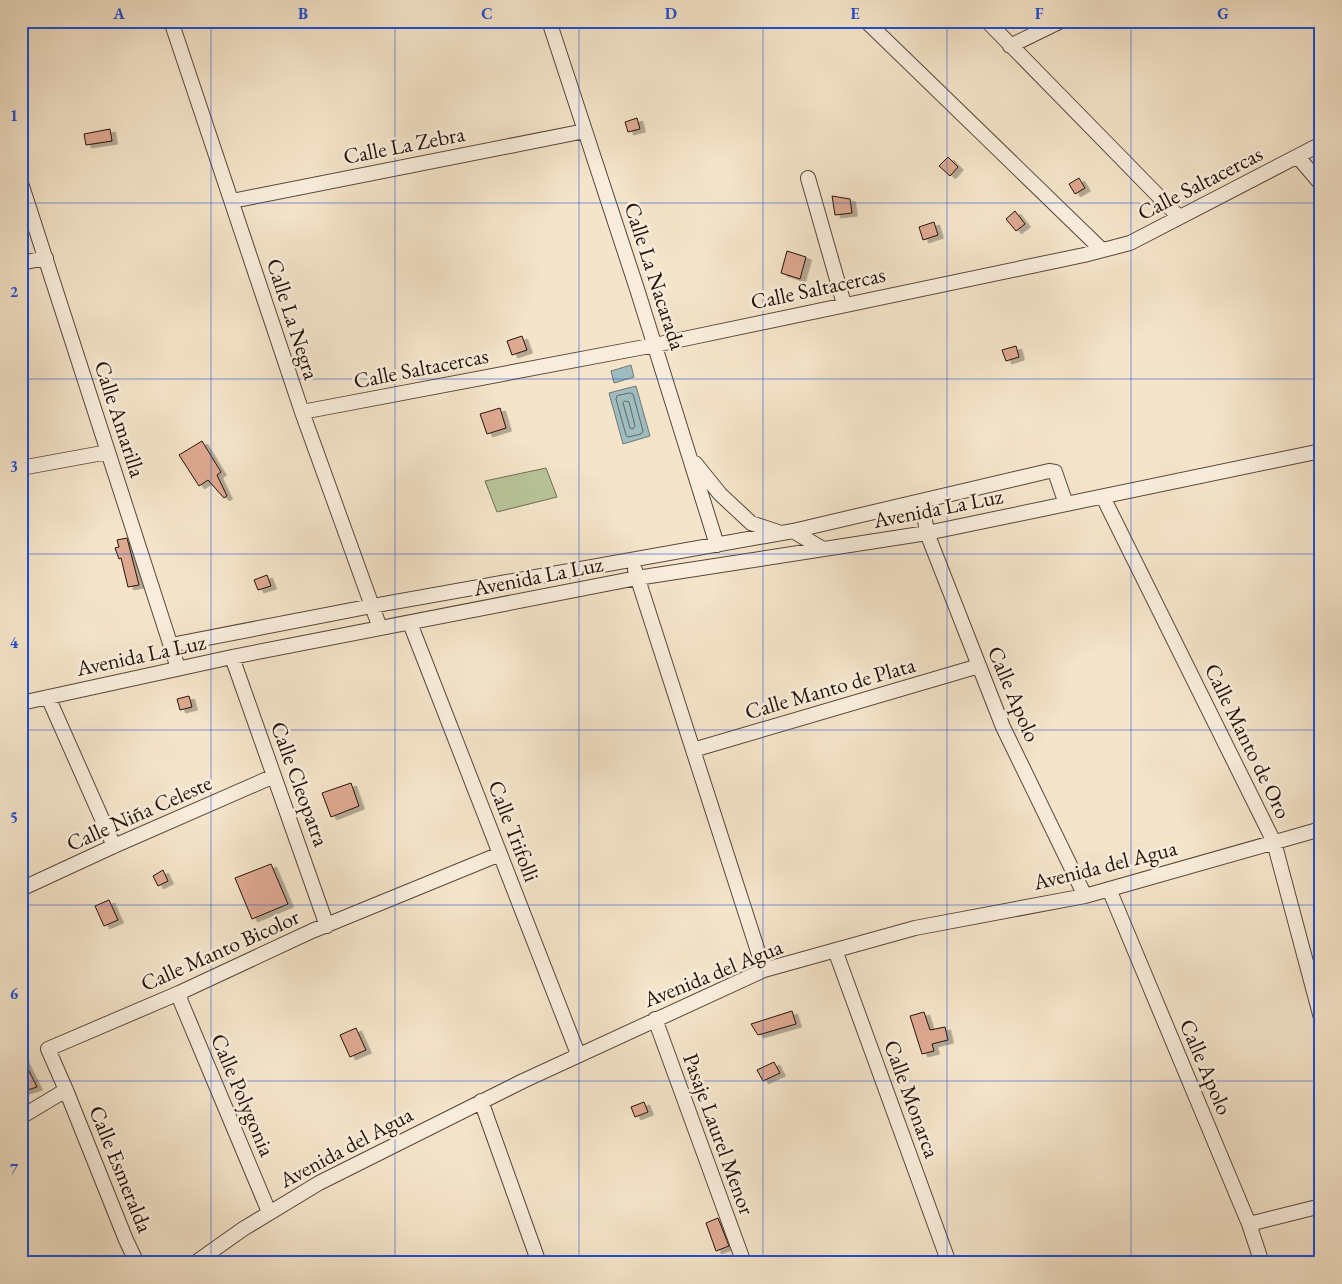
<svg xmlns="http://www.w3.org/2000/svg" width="1342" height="1284" font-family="'EB Garamond',serif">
  <defs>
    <filter id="shadow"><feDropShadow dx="5.5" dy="3" stdDeviation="0" flood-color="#0004"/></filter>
  </defs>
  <rect width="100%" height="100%" fill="#f4e4c9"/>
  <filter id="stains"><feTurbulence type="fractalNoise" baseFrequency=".004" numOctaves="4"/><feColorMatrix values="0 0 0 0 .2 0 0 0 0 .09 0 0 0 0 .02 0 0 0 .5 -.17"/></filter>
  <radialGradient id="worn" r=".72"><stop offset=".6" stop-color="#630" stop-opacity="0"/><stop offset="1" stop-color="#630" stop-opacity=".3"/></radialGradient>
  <path fill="#b8c599" stroke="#6e6c52" d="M546 468 557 497 497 512 485 481Z"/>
  <path fill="#9fbcbf" stroke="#6e7877" d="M631 365 634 377 614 383 611 371Z
    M636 386 650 436 623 444 609 393Z"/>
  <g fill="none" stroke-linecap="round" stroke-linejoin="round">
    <path stroke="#626764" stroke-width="1" d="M630 393 633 394 643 431 641 434 628 437 626 435 616 399 617 396Z
      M625 401 629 402 635 426 633 429 630 428 623 403Z"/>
  </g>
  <path fill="#dea991" stroke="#25120a" filter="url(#shadow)" d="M637 118 640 129 628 132 625 122Z
    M110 129 112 141 86 145 84 134Z
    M948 157 958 167 950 176 939 166Z
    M1079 178 1085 188 1075 194 1069 184Z
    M832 196 850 199 852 213 835 215Z
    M1015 211 1025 224 1016 231 1006 219Z
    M934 222 938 235 923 240 919 227Z
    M787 251 806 257 800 279 781 273Z
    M522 336 527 350 512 355 507 341Z
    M1016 346 1019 357 1006 361 1002 350Z
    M500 408 506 428 487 434 480 414Z
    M202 441 221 472 217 475 227 496 224 498 208 480 199 486 179 455Z
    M127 538 139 585 128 587 121 558 119 559 115 548 119 547 117 540Z
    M267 575 271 586 258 590 254 580Z
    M189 696 192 707 180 710 177 699Z
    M351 783 359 806 331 817 322 793Z
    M271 864 288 904 252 919 235 878Z
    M163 870 168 881 158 886 153 876Z
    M109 900 118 920 104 926 95 906Z
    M792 1011 796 1024 758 1035 751 1024Z
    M924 1012 930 1030 945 1027 948 1040 932 1044 934 1051 922 1054 910 1016Z
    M356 1028 366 1050 350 1057 340 1035Z
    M21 1055 37 1087 21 1092Z
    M774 1062 780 1073 763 1081 757 1070Z
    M644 1102 648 1112 635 1117 631 1107Z
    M718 1218 729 1246 716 1251 706 1223Z"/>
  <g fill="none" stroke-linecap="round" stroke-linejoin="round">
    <defs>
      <path id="street" d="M171 21 302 412 380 628
        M549 21 637 289 717 545
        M866 21 1101 249
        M987 21 1179 217
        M1010 46 1061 21
        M1298 157 1321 184
        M808 178 844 304
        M21 183 178 668
        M232 201 585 131
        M21 263 46 258
        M302 412 655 345 1084 255 1130 243 1321 144
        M695 463 720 494 751 523 778 532
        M21 468 108 452
        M1103 497 1274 842 1321 1018
        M922 501 927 533 1003 727 1085 896
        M793 531 823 549
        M635 570 764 970
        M410 623 578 1054
        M171 645 372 606 793 531 1049 471 1055 472 1066 504
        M232 657 327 926
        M48 697 114 846
        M21 703 232 657 637 578 927 533 1321 451
        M693 750 979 666
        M21 889 114 846 274 776
        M1109 889 1249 1224 1262 1263
        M835 950 949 1263
        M179 993 181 1002 269 1212
        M655 1019 744 1263
        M66 1090 126 1240 137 1263
        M481 1101 539 1263
        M21 1117 66 1090 48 1049 179 993 312 931 500 854
        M1249 1224 1321 1206
        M195 1263 243 1229 319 1183 523 1081 764 970 915 928 1085 896 1321 829"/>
    </defs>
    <use href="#street" stroke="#59463a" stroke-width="16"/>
    <use href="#street" stroke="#f8eddc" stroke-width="14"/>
  </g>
  <path fill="none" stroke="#1d4ed8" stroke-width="1" stroke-opacity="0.55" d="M211 21V1263M395 21V1263M579 21V1263M763 21V1263M947 21V1263M1131 21V1263M21 203H1321M21 379H1321M21 554H1321M21 730H1321M21 905H1321M21 1081H1321"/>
  <g text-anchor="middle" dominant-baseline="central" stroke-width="5" stroke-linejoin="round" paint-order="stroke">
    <g font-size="22" fill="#25120a" stroke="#f8eddc">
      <text transform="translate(404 145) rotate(-11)">Calle La Zebra</text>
      <text transform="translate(1200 183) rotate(-27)">Calle Saltacercas</text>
      <text transform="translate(655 276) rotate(72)">Calle La Nacarada</text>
      <text transform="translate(818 288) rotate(-12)">Calle Saltacercas</text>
      <text transform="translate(293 319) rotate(72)">Calle La Negra</text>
      <text transform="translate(421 368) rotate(-11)">Calle Saltacercas</text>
      <text transform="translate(120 419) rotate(72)">Calle Amarilla</text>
      <text transform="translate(938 508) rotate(-11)">Avenida La Luz</text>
      <text transform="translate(538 576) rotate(-11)">Avenida La Luz</text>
      <text transform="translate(141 655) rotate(-12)">Avenida La Luz</text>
      <text transform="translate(830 688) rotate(-16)">Calle Manto de Plata</text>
      <text transform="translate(1014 694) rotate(67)">Calle Apolo</text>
      <text transform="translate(1248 741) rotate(64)">Calle Manto de Oro</text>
      <text transform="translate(300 784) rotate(70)">Calle Cleopatra</text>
      <text transform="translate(139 813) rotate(-24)">Calle Niña Celeste</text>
      <text transform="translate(514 831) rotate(69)">Calle Trifolli</text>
      <text transform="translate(1105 865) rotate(-14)">Avenida del Agua</text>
      <text transform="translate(220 950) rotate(-24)">Calle Manto Bicolor</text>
      <text transform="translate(713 973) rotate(-22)">Avenida del Agua</text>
      <text transform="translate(1206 1067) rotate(67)">Calle Apolo</text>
      <text transform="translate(243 1095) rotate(67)">Calle Polygonia</text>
      <text transform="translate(912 1099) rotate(70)">Calle Monarca</text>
      <text transform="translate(719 1134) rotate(70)">Pasaje Laurel Menor</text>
      <text transform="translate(346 1147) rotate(-28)">Avenida del Agua</text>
      <text transform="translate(121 1169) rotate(68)">Calle Esmeralda</text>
    </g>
  </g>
  <rect width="1342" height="1284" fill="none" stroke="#f4e4c9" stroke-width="55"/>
  <rect x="28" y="28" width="1286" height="1228" fill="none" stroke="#1d4ed8" stroke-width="2"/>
  <g font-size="16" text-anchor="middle" font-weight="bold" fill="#1d4ed8">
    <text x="119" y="19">A</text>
    <text x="303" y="19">B</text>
    <text x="487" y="19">C</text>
    <text x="671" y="19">D</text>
    <text x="855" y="19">E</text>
    <text x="1039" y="19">F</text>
    <text x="1223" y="19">G</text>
    <text x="14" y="121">1</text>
    <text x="14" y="297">2</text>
    <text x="14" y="472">3</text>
    <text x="14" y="648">4</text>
    <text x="14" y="823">5</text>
    <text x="14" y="999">6</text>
    <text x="14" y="1174">7</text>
  </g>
  <rect width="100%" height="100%" filter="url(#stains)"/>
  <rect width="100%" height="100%" fill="url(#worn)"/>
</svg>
